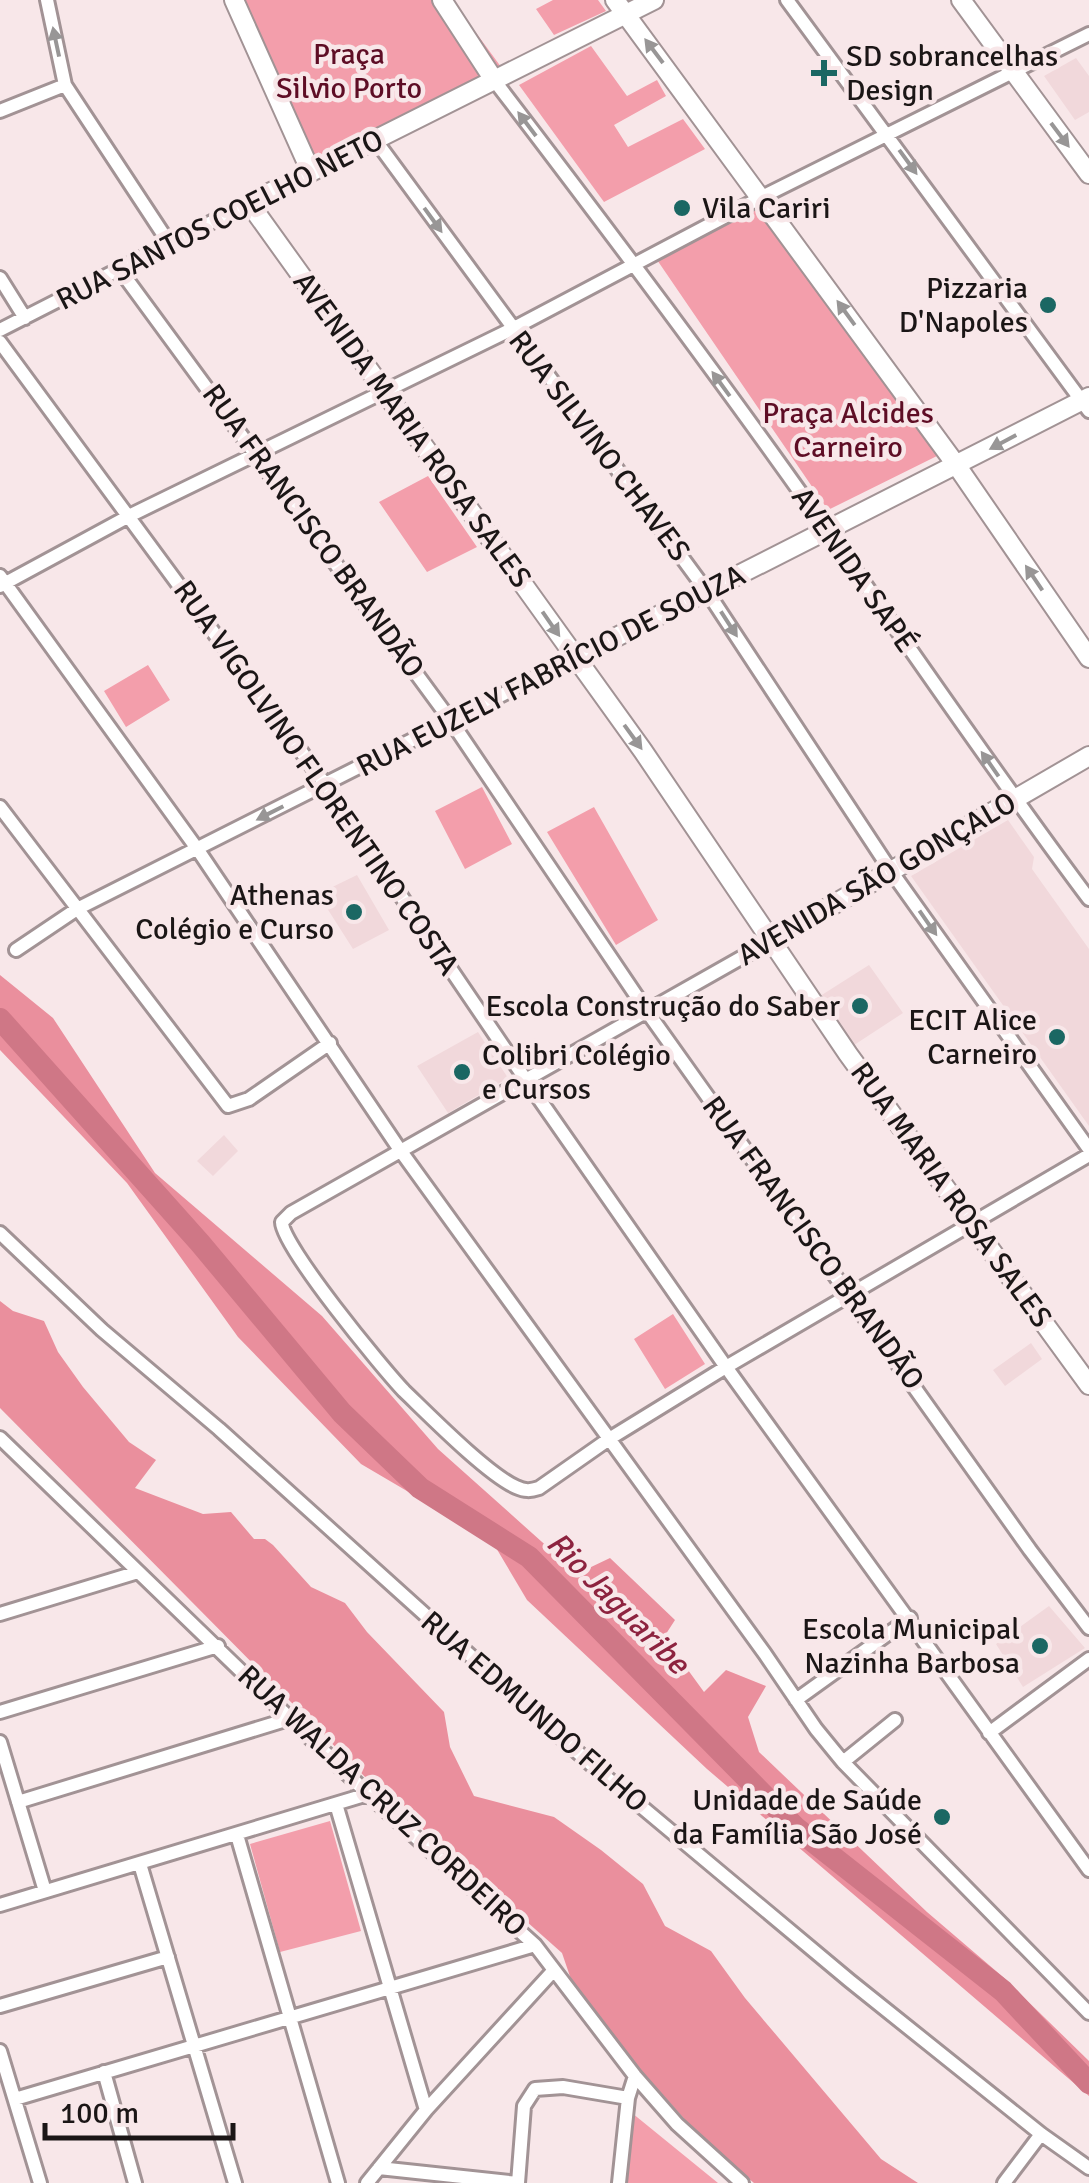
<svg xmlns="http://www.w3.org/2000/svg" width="1089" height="2183" font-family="Signika,sans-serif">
  <rect width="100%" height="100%" fill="#f8e7e9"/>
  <path fill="#f1d8db" d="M1076 58 1089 76V112L1075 120 1044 76Z
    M1008 820 1034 857 1032 869 1089 949V1126L911 876Z
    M357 875 389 930 353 949 318 894Z
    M869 965 903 1013 848 1049 817 998Z
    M478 1032 508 1078 448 1113 417 1066Z
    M224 1135 238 1151 213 1176 197 1161Z
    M1031 1343 1042 1359 1005 1386 993 1370Z
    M1049 1606 1085 1648 1023 1687 996 1644Z"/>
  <path fill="#f39eab" d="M240 0H452L504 71 311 171Z
    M553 0H598L606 11 554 35 536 9Z
    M591 46 627 96 657 80 666 96 614 125 628 147 683 119 705 149 604 202 519 85Z
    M755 200 941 454 828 510 653 254Z
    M428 476 477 547 427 572 379 502Z
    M148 665 170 700 126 727 104 691Z
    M482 787 512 844 465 869 435 811Z
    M594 807 658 920 616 945 547 832Z
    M673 1314 705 1364 665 1389 634 1339Z
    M330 1821 361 1931 280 1952 250 1844Z
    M632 2113 718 2183H626Z"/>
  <path fill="#ea8f9d" d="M0 975 53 1018 155 1173 322 1316 438 1449 551 1550 589 1568 610 1558 675 1620 664 1637 704 1692 726 1670 766 1686 748 1717 759 1752 927 1912 1003 1977 1089 2061V2096L707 1769 527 1600 492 1541 361 1464 238 1337 127 1183 0 1050Z
    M0 1301 13 1311 44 1321 58 1352 83 1387 129 1442 156 1460 135 1488 203 1514 231 1512 254 1539H265L273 1545 311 1587 345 1603 367 1632 444 1712 450 1747 474 1796 554 1817 601 1850 643 1884 665 1926 711 1951 745 1998 881 2159 918 2183H754L704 2141 636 2065 575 1991 562 1953 372 1784 0 1408Z"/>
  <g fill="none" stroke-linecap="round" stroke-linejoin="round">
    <path stroke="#cf7786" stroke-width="22" d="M0 1019 200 1243 342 1413 420 1488 529 1557 796 1828 1003 1991 1089 2083"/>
    <defs>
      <path id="street" d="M47 0 65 85 169 243
        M787 0 1089 411
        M494 80C608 229 721 379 829 533 915 655 999 779 1089 899
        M0 111 65 85
        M376 141 708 593 891 871 1089 1149
        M120 270 451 721 646 1010 1030 1550 1089 1628
        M0 278 25 318
        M0 330 249 203
        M0 342 325 784 526 1080 726 1367 1089 1870
        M0 576 198 850 400 1150 765 1654 816 1729 843 1762 1089 2013
        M0 586 131 515 512 329 762 197 1089 34
        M0 807 228 1106 249 1099 330 1043
        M769 942 291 1213 282 1222C281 1245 383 1369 404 1391 429 1415 487 1474 516 1487 525 1491 530 1491 539 1488L609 1439 726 1367 1089 1155
        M16 950 77 909 575 658
        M0 1233 102 1330 219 1429 594 1767 850 1981 1041 2134 1089 2168
        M0 1438 368 1794 535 1945 635 2076 677 2124 742 2183
        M0 1614 138 1572
        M796 1700 910 1618
        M0 1712 218 1646
        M989 1733 1089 1659
        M0 1742 45 1891
        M843 1762 895 1720
        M18 1802 292 1718
        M336 1804 426 2110
        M237 1835 338 2183
        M140 1864 235 2183
        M0 1905 368 1794
        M0 2006 168 1957
        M0 2051 40 2183
        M104 2072 135 2183
        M15 2099 535 1945
        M379 2168 518 2183
        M367 2183 426 2110 554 1970
        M518 2183 524 2106 535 2089 563 2087 628 2098
        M619 2183 628 2098 635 2076
        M1004 2183 1041 2134"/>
      <path id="secondary" d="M234 0 311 172
        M442 0 494 80
        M615 0 957 466 1089 658
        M654 0 249 203 643 751 848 1054 1089 1385
        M961 0 1089 174
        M575 658 1089 397
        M769 942 1089 756"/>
    </defs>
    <use href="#street" stroke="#a29395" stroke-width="18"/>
    <use href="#secondary" stroke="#a29395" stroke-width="22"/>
    <use href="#street" stroke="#fff" stroke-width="12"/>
    <use href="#secondary" stroke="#fff" stroke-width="18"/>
  </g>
  <defs><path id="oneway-solid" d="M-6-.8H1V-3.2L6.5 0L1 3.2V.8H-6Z" transform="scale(2.5)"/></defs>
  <g fill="#989696">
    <use href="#oneway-solid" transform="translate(56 42) rotate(-102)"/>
    <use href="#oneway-solid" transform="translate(654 51) rotate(-127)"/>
    <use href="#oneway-solid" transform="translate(527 124) rotate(-127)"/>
    <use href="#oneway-solid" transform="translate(1060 135) rotate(53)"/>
    <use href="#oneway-solid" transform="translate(908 162) rotate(54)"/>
    <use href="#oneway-solid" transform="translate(433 220) rotate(54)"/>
    <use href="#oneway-solid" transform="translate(846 313) rotate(-126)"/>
    <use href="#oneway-solid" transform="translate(721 384) rotate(-126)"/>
    <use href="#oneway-solid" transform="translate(1003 442) rotate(152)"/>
    <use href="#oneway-solid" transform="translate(1034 578) rotate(-124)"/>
    <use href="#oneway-solid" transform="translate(551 624) rotate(55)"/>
    <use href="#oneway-solid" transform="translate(729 624) rotate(57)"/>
    <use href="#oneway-solid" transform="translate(633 737) rotate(54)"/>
    <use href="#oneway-solid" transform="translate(990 764) rotate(-125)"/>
    <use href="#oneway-solid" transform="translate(270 813) rotate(153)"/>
    <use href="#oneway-solid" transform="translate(928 923) rotate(55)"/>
  </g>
  <g fill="#1b6763" stroke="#f8e7e9" stroke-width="4">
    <path d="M819 58h10v10h10v10h-10v10h-10v-10h-10v-10h10z"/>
    <circle cx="682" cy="208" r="10"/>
    <circle cx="1048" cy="305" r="10"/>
    <circle cx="354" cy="912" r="10"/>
    <circle cx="860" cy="1006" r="10"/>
    <circle cx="1057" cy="1037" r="10"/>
    <circle cx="462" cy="1072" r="10"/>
    <circle cx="1040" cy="1646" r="10"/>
    <circle cx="942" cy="1817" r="10"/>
  </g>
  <g text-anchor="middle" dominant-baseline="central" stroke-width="9" stroke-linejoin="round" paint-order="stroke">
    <g font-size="30" fill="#5e0d25" stroke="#f8e7e9">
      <text x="349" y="54">Praça<tspan x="349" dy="34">Silvio Porto</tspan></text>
      <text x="848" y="413">Praça Alcides<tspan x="848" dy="34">Carneiro</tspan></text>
    </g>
    <g font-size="30" fill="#1b1616" stroke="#f8e7e9" text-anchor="end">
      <text x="846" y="56" text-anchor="start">SD sobrancelhas<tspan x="846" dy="34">Design</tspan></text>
      <text x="702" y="208" text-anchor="start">Vila Cariri</text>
      <text x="1028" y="288">Pizzaria<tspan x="1028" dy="34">D'Napoles</tspan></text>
      <text x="334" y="895">Athenas<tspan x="334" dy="34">Colégio e Curso</tspan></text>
      <text x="840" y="1006">Escola Construção do Saber</text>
      <text x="1037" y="1020">ECIT Alice<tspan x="1037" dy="34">Carneiro</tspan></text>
      <text x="482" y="1055" text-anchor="start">Colibri Colégio<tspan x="482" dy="34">e Cursos</tspan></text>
      <text x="1020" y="1629">Escola Municipal<tspan x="1020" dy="34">Nazinha Barbosa</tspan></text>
      <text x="922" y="1800">Unidade de Saúde<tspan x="922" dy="34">da Família São José</tspan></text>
    </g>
    <g font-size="30" fill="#1b1616" stroke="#f8e7e9">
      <text transform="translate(220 220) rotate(-27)">RUA SANTOS COELHO NETO</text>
      <text transform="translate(412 430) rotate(54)">AVENIDA MARIA ROSA SALES</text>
      <text transform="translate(599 446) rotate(53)">RUA SILVINO CHAVES</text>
      <text transform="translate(313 531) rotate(54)">RUA FRANCISCO BRANDÃO</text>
      <text transform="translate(854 570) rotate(55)">AVENIDA SAPÉ</text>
      <text transform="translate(551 671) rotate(-27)">RUA EUZELY FABRÍCIO DE SOUZA</text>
      <text transform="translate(316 778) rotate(55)">RUA VIGOLVINO FLORENTINO COSTA</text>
      <text transform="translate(877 879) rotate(-30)">AVENIDA SÃO GONÇALO</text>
      <text transform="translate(951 1195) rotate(54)">RUA MARIA ROSA SALES</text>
      <text transform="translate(813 1243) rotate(54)">RUA FRANCISCO BRANDÃO</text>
      <text transform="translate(534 1712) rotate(41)">RUA EDMUNDO FILHO</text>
      <text transform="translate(382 1801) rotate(43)">RUA WALDA CRUZ CORDEIRO</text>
    </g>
    <g font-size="32" font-style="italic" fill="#8d233f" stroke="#f8e7e9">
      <text transform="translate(618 1603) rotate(45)">Rio Jaguaribe</text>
    </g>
  </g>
  <path d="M45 2123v15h188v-15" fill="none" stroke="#1b1616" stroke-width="5"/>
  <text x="60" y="2123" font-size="30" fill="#1b1616" stroke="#f8e7e9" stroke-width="8" paint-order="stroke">100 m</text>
</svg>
